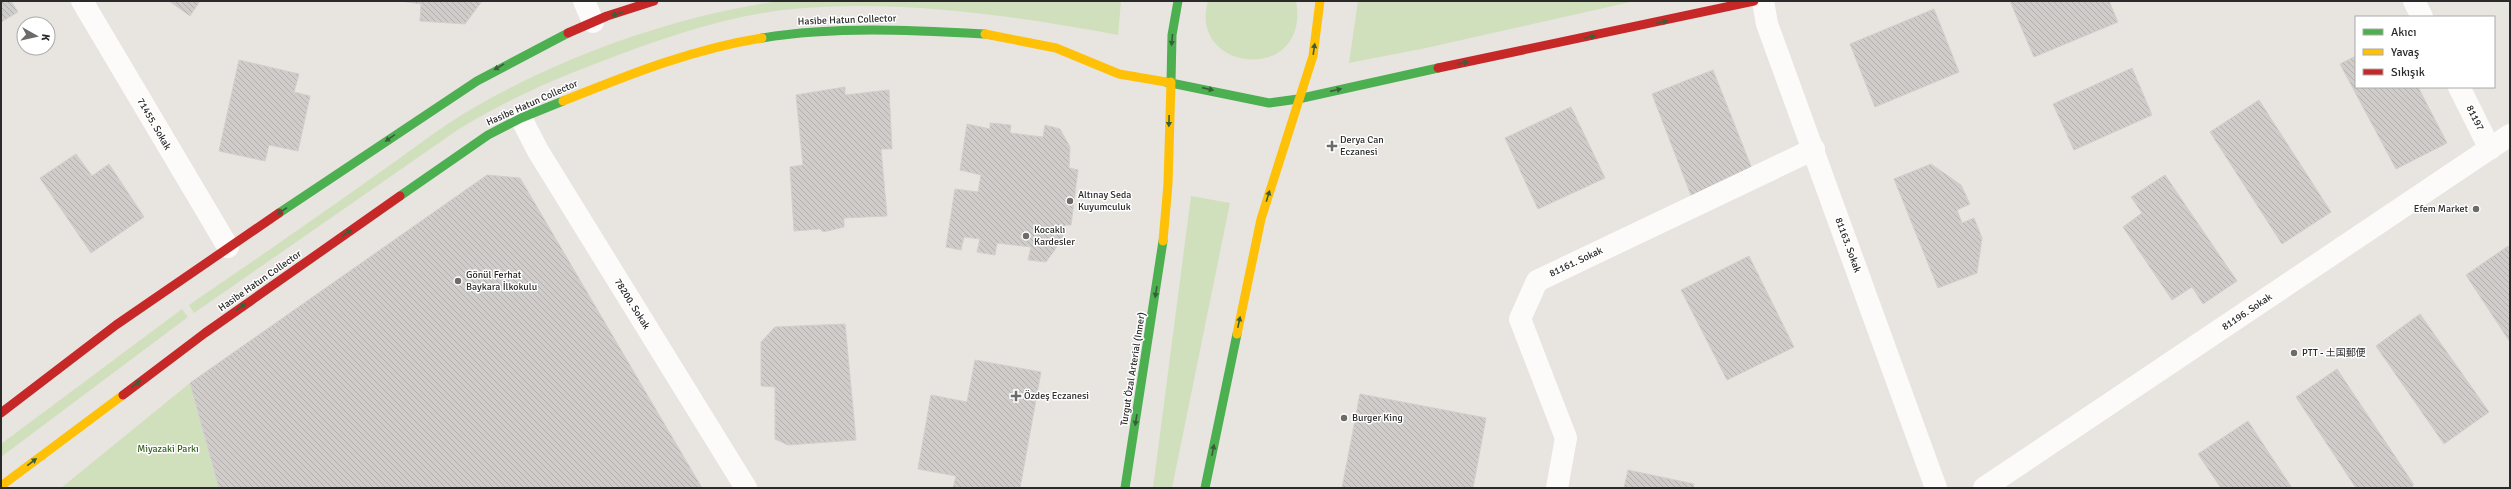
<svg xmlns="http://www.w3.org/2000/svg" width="2511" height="489" font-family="Signika,'Noto Sans SC',sans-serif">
  <defs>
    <pattern id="building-back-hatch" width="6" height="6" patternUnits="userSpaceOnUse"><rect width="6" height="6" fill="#cfccca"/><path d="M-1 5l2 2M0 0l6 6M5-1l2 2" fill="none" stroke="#b2afae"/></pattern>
  </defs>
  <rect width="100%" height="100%" fill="#e8e4e0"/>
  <path fill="#d0e0bc" d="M779 1H1121L1118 35C1014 16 910 0 804 8 736 13 671 35 608 59 556 78 506 100 459 129L194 313 189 305C249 264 310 222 369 180 404 156 438 128 475 107 565 55 676 16 779 1Z
    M1208 1H1296C1311 85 1187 73 1208 1Z
    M1358 1H1635L1426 48 1349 63Z
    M1191 196 1230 203 1172 488H1153Z
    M182 309 188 317 1 457V444Z
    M190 383 219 488H61Z"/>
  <path fill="url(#building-back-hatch)" stroke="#d3cfcc" d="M1 1H11L18 12 1 22Z
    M169 1H200L190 16Z
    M400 1H482L465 24 420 21 421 4Z
    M2010 1H2109L2118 22 2034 57Z
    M1934 9 1959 72 1875 107 1850 44Z
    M2356 56V87H2418L2447 143 2396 169 2340 64Z
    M239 60 299 74 294 92 310 96 298 151 269 145 265 161 219 151Z
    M2132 68 2152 115 2074 150 2053 104Z
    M1713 70 1754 174 1692 198 1652 94Z
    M845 87V95L889 90 892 149H881L887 216 844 218V227L823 232 820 229 794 231 790 167 803 165 796 95Z
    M2259 100 2331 212 2282 244 2210 132Z
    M1571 107 1605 178 1538 209 1505 138Z
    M990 123 1011 125 1010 133 1043 137 1045 125 1060 129 1070 147 1069 168 1078 170 1071 225H1065L1062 240 1046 262 1028 260 1031 247 997 243 995 255 977 252 980 239 964 237 961 250 946 247 955 189 978 192 981 175 960 170 967 124 990 129Z
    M76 154 92 176 109 164 144 217 91 253 40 178Z
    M1931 164 1961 185 1970 204 1957 210 1962 223 1974 218 1982 238 1977 273 1938 288 1894 179Z
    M487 175 520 178 702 488H219L190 383Z
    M2165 175 2237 281 2203 304 2192 287 2172 300 2123 227 2142 213 2131 197Z
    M2508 246 2510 248V342L2466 275Z
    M1749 256 1794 347 1727 380 1681 290Z
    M2420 314 2489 412 2444 444 2376 346Z
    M845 324 856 440 788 445 775 439V387L761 386V342L775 327Z
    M975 360 1041 372 1020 488H953L956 476 918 469 931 395 967 402Z
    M2337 369 2414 485 2410 488H2356L2296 397Z
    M1360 394 1486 418 1473 488H1342Z
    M2248 421 2292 488H2221L2198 454Z
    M1628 470 1694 484 1693 488H1624Z"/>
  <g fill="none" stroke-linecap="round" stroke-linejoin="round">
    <path stroke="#fcfbfa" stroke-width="22" d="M82 1 228 247
      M584 1 593 22
      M1763 1 1767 24 1936 488
      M2414 1 2422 17
      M2459 87 2490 149
      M521 118 538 151 746 488
      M1557 488 1566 438 1520 319 1537 281 1814 149
      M1984 488 2510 135"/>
    <path stroke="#4caf50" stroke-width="9" d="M762 38C836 26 910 30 985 34
      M1166 82 1269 103 1298 99 1438 68
      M1171 82 1172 35 1178 1
      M400 196 488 135 521 118 563 101
      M279 213 477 81 568 33
      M1125 488 1163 241
      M1205 488 1237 334"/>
    <path stroke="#ffc107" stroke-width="9" d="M985 34 1056 48 1119 74 1166 82
      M563 101C628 75 692 49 762 38
      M1163 241 1168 184 1171 82
      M1237 334 1261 219 1313 56 1320 1
      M1 486 123 395"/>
    <path stroke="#c62828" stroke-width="9" d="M568 33 607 16 654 1
      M1438 68 1754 1
      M123 395 205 333 400 196
      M1 413 116 325 279 213"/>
  </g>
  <defs><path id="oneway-solid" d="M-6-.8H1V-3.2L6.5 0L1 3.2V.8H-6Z"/></defs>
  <g fill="#385f39">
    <use href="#oneway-solid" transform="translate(617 14) rotate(161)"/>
    <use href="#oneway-solid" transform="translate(1662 22) rotate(-13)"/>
    <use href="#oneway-solid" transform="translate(1590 37) rotate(-11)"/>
    <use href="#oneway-solid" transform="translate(1172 40) rotate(95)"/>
    <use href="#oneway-solid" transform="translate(1314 49) rotate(-82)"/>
    <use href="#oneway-solid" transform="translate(1463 63) rotate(-11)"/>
    <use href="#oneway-solid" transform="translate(499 67) rotate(149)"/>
    <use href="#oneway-solid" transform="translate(1208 89) rotate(13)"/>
    <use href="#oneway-solid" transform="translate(1336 90) rotate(-13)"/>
    <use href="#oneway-solid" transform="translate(1169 121) rotate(91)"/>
    <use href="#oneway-solid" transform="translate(390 138) rotate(146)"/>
    <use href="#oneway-solid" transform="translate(1268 196) rotate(-73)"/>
    <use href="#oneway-solid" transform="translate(282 211) rotate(146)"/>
    <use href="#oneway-solid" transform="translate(347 233) rotate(-35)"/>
    <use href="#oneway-solid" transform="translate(1156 292) rotate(99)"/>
    <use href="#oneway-solid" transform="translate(241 307) rotate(-35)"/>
    <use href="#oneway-solid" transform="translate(1239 322) rotate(-78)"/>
    <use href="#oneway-solid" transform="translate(136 384) rotate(-37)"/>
    <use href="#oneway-solid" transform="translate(1136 420) rotate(99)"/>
    <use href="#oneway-solid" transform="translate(1213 450) rotate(-79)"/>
    <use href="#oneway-solid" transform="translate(32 462) rotate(-38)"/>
  </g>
  <g fill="#6c6b6a" stroke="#fff" stroke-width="1.5">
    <path d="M1330 140h4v4h4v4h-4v4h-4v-4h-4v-4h4z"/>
    <circle cx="1070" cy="201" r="4"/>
    <circle cx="2476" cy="209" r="4"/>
    <circle cx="1026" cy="236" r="4"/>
    <circle cx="458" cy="281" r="4"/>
    <circle cx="2294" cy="353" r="4"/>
    <path d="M1014 390h4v4h4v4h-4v4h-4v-4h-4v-4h4z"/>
    <circle cx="1344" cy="418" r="4"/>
  </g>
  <g text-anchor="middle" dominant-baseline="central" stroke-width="3" stroke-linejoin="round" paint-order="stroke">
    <g font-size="10" fill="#2a2a2a" stroke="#fff">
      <text transform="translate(847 20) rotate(-2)">Hasibe Hatun Collector</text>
      <text transform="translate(532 103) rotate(-24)">Hasibe Hatun Collector</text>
      <text transform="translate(2475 118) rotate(63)">81197</text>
      <text transform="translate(154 124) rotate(60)">71455. Sokak</text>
      <text transform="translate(1848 245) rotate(70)">81163. Sokak</text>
      <text transform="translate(1576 262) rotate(-25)">81161. Sokak</text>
      <text transform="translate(260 281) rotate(-35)">Hasibe Hatun Collector</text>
      <text transform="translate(632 304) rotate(58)">78200. Sokak</text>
      <text transform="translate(2247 312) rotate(-34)">81196. Sokak</text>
      <text transform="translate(1133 369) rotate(-81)">Turgut Özal Arterial (Inner)</text>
    </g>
    <g font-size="10" fill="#2a2a2a" stroke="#fff" text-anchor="start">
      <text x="1340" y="140">Derya Can<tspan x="1340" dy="12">Eczanesi</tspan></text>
      <text x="1078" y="195">Altınay Seda<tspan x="1078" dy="12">Kuyumculuk</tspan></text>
      <text x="2468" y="209" text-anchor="end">Efem Market</text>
      <text x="1034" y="230">Kocaklı<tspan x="1034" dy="12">Kardesler</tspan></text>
      <text x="466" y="275">Gönül Ferhat<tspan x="466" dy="12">Baykara İlkokulu</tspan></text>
      <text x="2302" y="353">PTT - 土国郵便</text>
      <text x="1024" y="396">Özdeş Eczanesi</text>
      <text x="1352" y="418">Burger King</text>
    </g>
    <g font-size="10" fill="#376120" stroke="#fff">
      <text x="168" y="449">Miyazaki Parkı</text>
    </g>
  </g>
  <rect width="2511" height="489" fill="none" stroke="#2a2a2a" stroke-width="4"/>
  <rect x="2355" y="16" width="140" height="72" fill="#ffffff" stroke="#aaaaaa"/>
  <rect x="2363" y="29" width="20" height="6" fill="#4caf50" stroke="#aaaaaa"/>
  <text x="2391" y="36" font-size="12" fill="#2a2a2a">Akıcı</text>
  <rect x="2363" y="49" width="20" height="6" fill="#ffc107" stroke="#aaaaaa"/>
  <text x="2391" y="56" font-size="12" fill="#2a2a2a">Yavaş</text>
  <rect x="2363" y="69" width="20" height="6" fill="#c62828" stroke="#aaaaaa"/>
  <text x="2391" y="76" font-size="12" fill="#2a2a2a">Sıkışık</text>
  <g transform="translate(36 36) rotate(98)"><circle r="19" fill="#ffffff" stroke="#aaaaaa"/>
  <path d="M0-3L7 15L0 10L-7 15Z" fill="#6c6b6a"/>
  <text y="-6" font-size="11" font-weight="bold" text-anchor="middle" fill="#2a2a2a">K</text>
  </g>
</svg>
